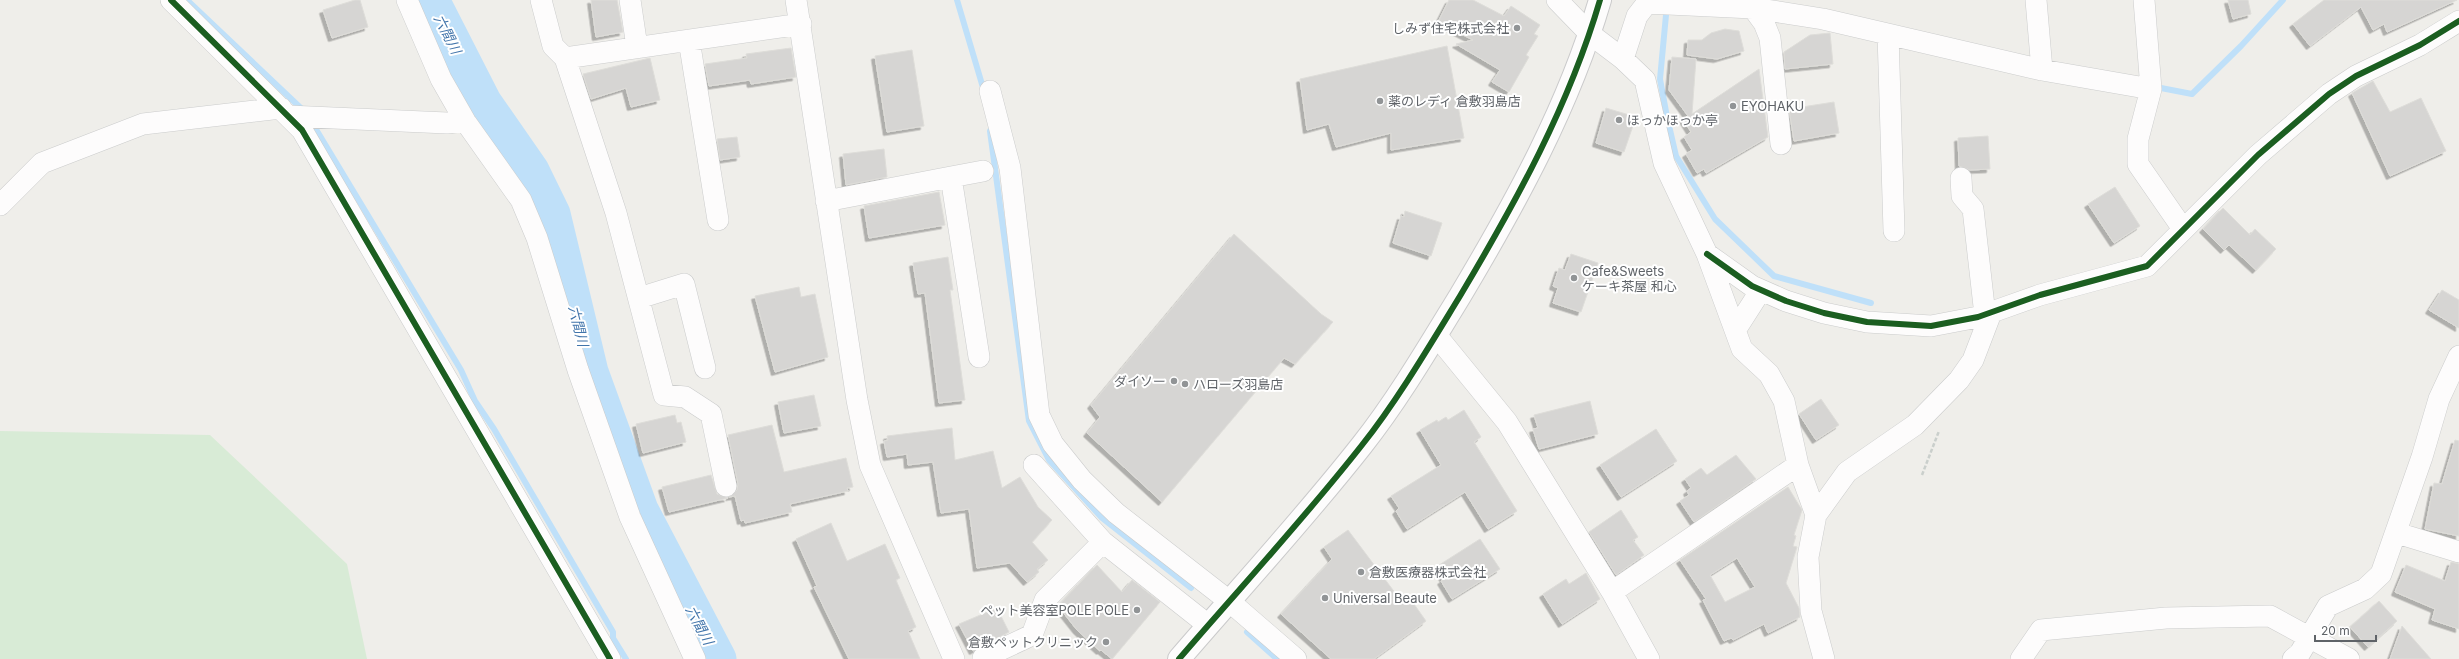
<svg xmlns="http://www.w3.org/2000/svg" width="2459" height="659" font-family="Inter,'Noto Sans JP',sans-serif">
  <defs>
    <filter id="shadow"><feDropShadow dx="-3.5" dy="3.5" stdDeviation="0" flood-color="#0004"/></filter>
  </defs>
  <rect width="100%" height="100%" fill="#efeeea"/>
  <path fill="#d8ebd6" d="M0 431 210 435 347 564 367 659H0Z"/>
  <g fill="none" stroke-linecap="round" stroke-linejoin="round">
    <path stroke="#bfe0f9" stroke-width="6" d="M187 0 305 112
      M957 0 984 91
      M1666 15 1660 79 1667 117 1676 156 1715 219 1774 276 1871 303
      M2161 88 2192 94 2241 46 2283 0
      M311 121 461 370 475 401 494 429 613 632V638L626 659
      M990 131 1029 421 1049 460 1102 518 1191 588
      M1247 632 1277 659"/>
    <path stroke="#bfe0f9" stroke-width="37" d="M431 0 483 102 531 171 552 214 590 372 640 510 718 659"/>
  </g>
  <path fill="#d6d5d3" stroke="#deddd9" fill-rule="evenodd" filter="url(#shadow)" d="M355 0H360L368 27 332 38 323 10Z
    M591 0H617L623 32 596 37Z
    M1449 0H1473L1504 16 1511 6 1540 25 1534 34 1538 36 1526 55 1529 57 1509 92 1492 82 1500 70 1456 44 1473 40 1438 22Z
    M2228 0H2248L2251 14 2233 19Z
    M2324 0H2457L2387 32 2384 24 2373 30 2361 7 2310 46 2293 24Z
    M1725 29 1739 31 1744 51 1717 59 1687 55 1688 40H1702L1711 33Z
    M1830 33 1833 64 1785 69 1784 52 1810 35Z
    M1447 46 1464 138 1391 150V133L1336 147 1329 124 1307 130 1300 79Z
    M791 48 796 77 751 84 750 80 709 86 705 64 747 58 746 54Z
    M912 50 924 126 887 132 875 56Z
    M1672 57 1696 59 1692 114 1759 69 1768 137 1706 173 1704 169 1697 173 1686 154 1692 150 1684 137 1691 132 1683 119 1688 116 1669 90Z
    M650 58 660 100 631 107 626 88 591 99 583 74Z
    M2373 81 2390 112 2421 98 2446 151 2390 176 2352 93Z
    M1834 102 1839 133 1794 141 1789 109Z
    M1606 108 1636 117 1624 152 1596 143Z
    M1988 136 1990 169 1970 170 1959 166 1958 138Z
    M737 137 740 157 720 160 717 139Z
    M884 149 887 177 846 185 843 154Z
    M2115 187 2140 226 2114 243 2088 204Z
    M939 192 945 225 869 238 864 206Z
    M2223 208 2250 235 2255 229 2276 249 2256 270 2229 245 2224 250 2203 229Z
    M1405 211 1442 223 1431 256 1393 243 1401 216 1404 217Z
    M1234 234 1321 314 1333 322 1295 364 1284 358 1162 502 1087 433 1100 417 1091 405Z
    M1571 254 1598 263 1581 312 1553 303 1558 288 1553 286 1559 268 1565 270Z
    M948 257 953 290H950L965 400 939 403 925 293 918 294 913 263Z
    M799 287 801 297 815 294 828 357 775 372 755 296Z
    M2442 290 2459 300V328L2429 310Z
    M814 395 821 426 784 433 778 402Z
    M1821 399 1839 425 1816 440 1799 414Z
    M1590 401 1598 434 1539 449 1533 429 1538 428 1534 415Z
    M1464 410 1481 437 1474 442 1517 511 1488 529 1465 492 1407 529 1396 511 1399 508 1391 496 1441 465 1420 430 1437 420 1438 422 1446 417 1448 420Z
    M675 415 677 423 681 422 686 442 643 453 636 424Z
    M772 425 784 472 846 458 853 487 847 488 848 491 790 504 792 512 745 523 744 520 741 521 735 496 729 497 737 490 738 484 728 435Z
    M952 428 955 460 993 451 1002 488 1020 477 1038 507 1052 520 1032 542 1048 560 1037 569 1039 572 1027 582 1010 563 977 568 969 509 941 513 933 462 908 465 907 454 887 457 884 441 888 440 887 436Z
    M1656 429 1677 461 1621 497 1600 465Z
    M2455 440 2459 441V536L2425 529 2434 483 2442 484Z
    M1736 455 1756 479 1694 522 1680 501 1689 495 1687 491 1691 488 1685 479 1701 468 1707 475Z
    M711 475 717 494 728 498 669 512 662 487Z
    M1788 487 1802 510 1794 535 1796 536 1793 546 1797 547 1786 583 1799 608 1800 617 1768 633 1764 624 1733 640 1731 638 1724 641 1703 600 1706 599 1680 560ZM1737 558 1755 587 1725 602 1710 575Z
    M1621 510 1638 537 1633 540 1644 555 1616 575 1589 532Z
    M831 523 847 561 885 544 900 578 896 580 916 627 908 631 920 659H849L814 587 817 586 796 539Z
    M1348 530 1402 602 1409 597 1426 621 1374 659H1331L1281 614 1332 559 1324 547Z
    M1480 539 1500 569 1452 599 1441 581 1444 579 1436 567Z
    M2451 562 2459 564V629L2432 620 2435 609 2395 592 2406 565 2445 581Z
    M1097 565 1122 592 1132 580 1160 602 1112 659 1101 650 1100 651 1077 630 1058 606Z
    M1586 573 1600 599 1562 624 1543 594 1566 579 1569 584Z
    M2379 601 2397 621 2368 647 2350 627Z
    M997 608 1009 632 973 651 959 624Z
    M2402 626 2431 659H2390Z"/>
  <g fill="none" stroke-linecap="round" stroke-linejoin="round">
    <defs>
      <path id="street" d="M171 0 302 130 610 659
        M407 0 441 79 465 121 521 200 537 238 578 370 630 517 695 659
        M541 0 553 46 565 58 616 213 664 395 685 397 711 414 726 486
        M630 0 637 47
        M796 0 857 400 870 465 954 659
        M1557 0 1590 34 1623 59 1645 80 1664 163 1707 254 1742 349 1769 374 1784 401 1798 465 1816 515 1808 557 1811 611 1824 659
        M2036 0 2042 70
        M2144 0 2151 89 2138 139V164L2183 229
        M1753 8 1764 23 1770 38 1781 144
        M1888 34 1894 231
        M689 40 718 220
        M565 58 801 24
        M1623 59 1637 16 1647 3 1753 8 1823 19 2042 70 2151 89
        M990 91 1010 168 1039 415 1053 444 1082 480 1116 513 1229 601 1296 659
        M288 116 447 123 465 121
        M951 177 983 171
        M1961 178 1962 196 1973 209 1985 315
        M826 201 951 177 979 357
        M0 205 42 163 143 124 281 108
        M1707 254 1752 286 1786 301 1824 313 1867 322 1931 326 1978 317 2040 295 2147 266 2258 155 2329 94 2356 76 2420 45 2459 21
        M639 298 684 284 705 368
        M1736 329 1761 290
        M1436 335 1507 422 1612 592
        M1034 465 1103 542 1208 625
        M1816 515 1847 472 1915 425 1959 380 1973 360 1991 313
        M2397 533 2459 552
        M983 658 1032 635 1045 600 1103 542
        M1649 659 1612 592 1798 465
        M2021 659 2041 630 2166 618 2270 616 2349 659
        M2293 659 2300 653 2328 606 2365 589 2381 574 2422 457 2439 399 2459 356"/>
      <path id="secondary" d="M1179 659C1240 588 1304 519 1362 445 1397 401 1430 345 1460 296 1516 202 1569 106 1600 0"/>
    </defs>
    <use href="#street" stroke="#cbcccc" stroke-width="22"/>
    <use href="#secondary" stroke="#cacacb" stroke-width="24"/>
    <path stroke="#cacfcc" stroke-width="2.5" stroke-dasharray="4 2" stroke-linecap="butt" d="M1922 475 1939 431"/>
    <use href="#street" stroke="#fdfcfc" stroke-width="21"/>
    <use href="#secondary" stroke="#fdfcfc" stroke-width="22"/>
    <defs>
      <path id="cycleway" d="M171 0 302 130 610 659
        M1707 254 1752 286 1786 301 1824 313 1867 322 1931 326 1978 317 2040 295 2147 266 2258 155 2329 94 2356 76 2420 45 2459 21
        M1179 659C1240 588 1304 519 1362 445 1397 401 1430 345 1460 296 1516 202 1569 106 1600 0"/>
    </defs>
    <use href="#cycleway" stroke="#fff" stroke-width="8"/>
    <use href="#cycleway" stroke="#1b5e20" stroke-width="6"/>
  </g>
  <g fill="#919496" stroke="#fff" stroke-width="1.5">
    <circle cx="1517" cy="28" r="4"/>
    <circle cx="1380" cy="101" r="4"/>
    <circle cx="1733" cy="106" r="4"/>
    <circle cx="1619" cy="120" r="4"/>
    <circle cx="1574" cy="278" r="4"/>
    <circle cx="1174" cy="381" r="4"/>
    <circle cx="1185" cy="384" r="4"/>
    <circle cx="1361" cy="572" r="4"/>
    <circle cx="1325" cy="598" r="4"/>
    <circle cx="1137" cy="610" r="4"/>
    <circle cx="1106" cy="642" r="4"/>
  </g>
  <g text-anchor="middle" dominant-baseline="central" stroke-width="4" stroke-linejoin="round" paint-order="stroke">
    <g font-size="13" fill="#5f6368" stroke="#fff" text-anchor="start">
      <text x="1509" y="28" text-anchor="end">しみず住宅株式会社</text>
      <text x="1388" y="101">薬のレディ 倉敷羽島店</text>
      <text x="1741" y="106">EYOHAKU</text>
      <text x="1627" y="120">ほっかほっか亭</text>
      <text x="1582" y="271">Cafe&amp;Sweets<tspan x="1582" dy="15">ケーキ茶屋 和心</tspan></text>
      <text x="1166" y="381" text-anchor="end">ダイソー</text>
      <text x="1193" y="384">ハローズ羽島店</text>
      <text x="1369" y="572">倉敷医療器株式会社</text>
      <text x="1333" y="598">Universal Beaute</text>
      <text x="1129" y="610" text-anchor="end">ペット美容室POLE POLE</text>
      <text x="1098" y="642" text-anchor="end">倉敷ペットクリニック</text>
    </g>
    <g font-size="14" font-style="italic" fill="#4174aa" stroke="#fff">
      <text transform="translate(448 34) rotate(63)">六間川</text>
      <text transform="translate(579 326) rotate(76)">六間川</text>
      <text transform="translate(700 625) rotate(62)">六間川</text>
    </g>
  </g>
  <path d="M2315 635v6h61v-6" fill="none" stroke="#5f6368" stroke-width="2"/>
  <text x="2321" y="635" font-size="12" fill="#5f6368" stroke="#ffffff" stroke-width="3" paint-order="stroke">20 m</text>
</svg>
